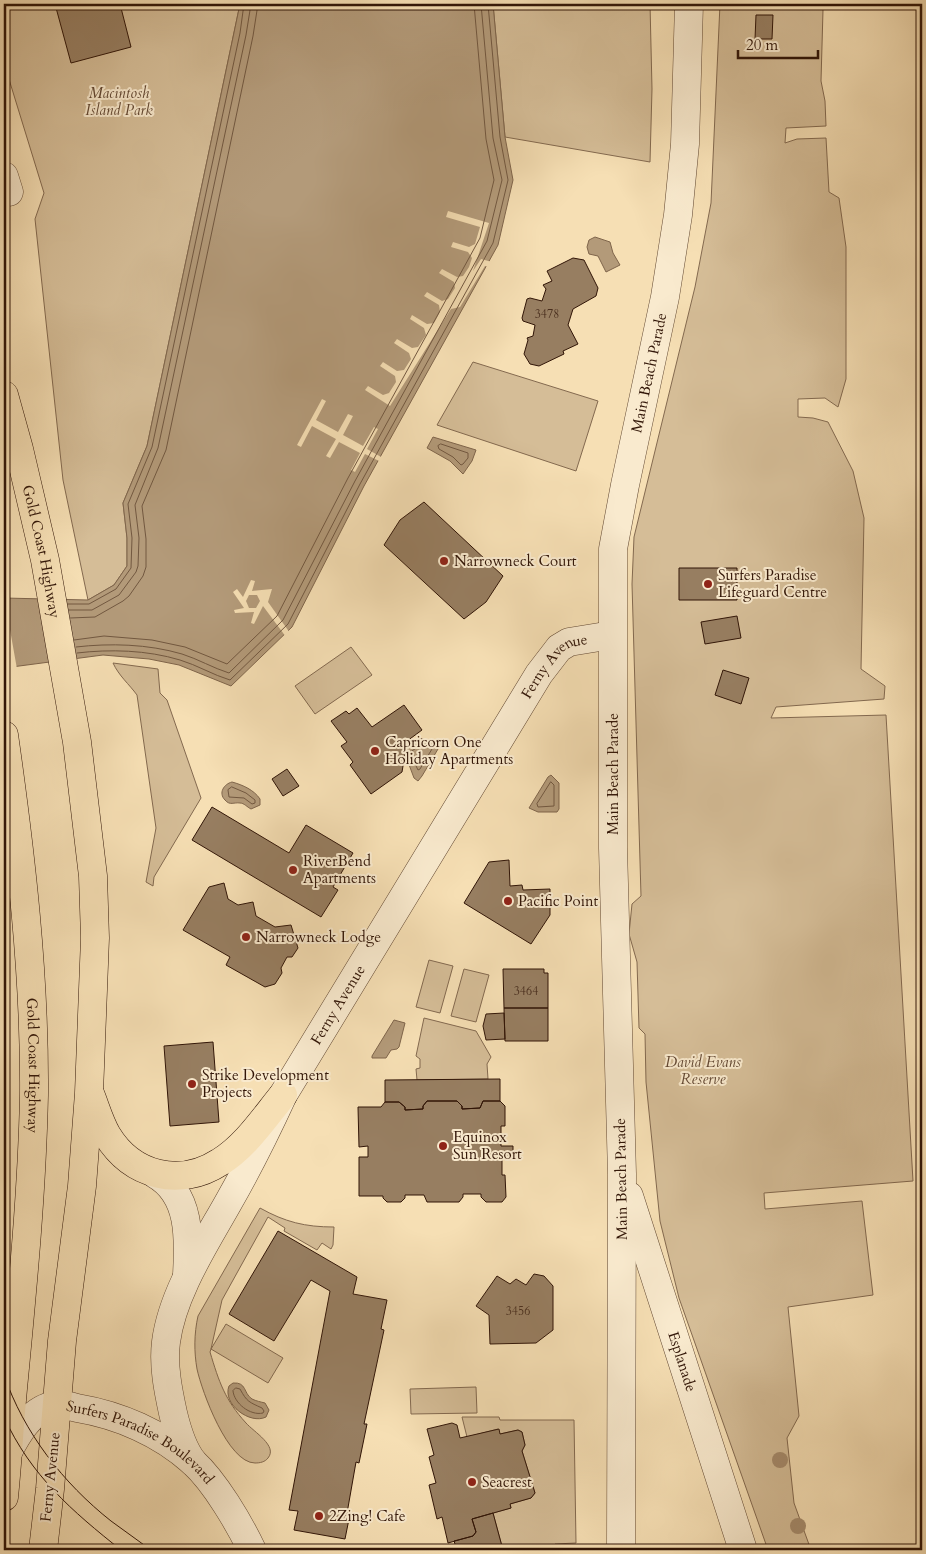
<svg xmlns="http://www.w3.org/2000/svg" width="926" height="1554" font-family="Cardo,serif">
  <rect width="100%" height="100%" fill="#f6dfb4"/>
  <filter id="stains"><feTurbulence type="fractalNoise" baseFrequency=".004" numOctaves="4"/><feColorMatrix values="0 0 0 0 .2 0 0 0 0 .09 0 0 0 0 .02 0 0 0 .5 -.17"/></filter>
  <radialGradient id="worn" r=".72"><stop offset=".6" stop-color="#630" stop-opacity="0"/><stop offset="1" stop-color="#630" stop-opacity=".3"/></radialGradient>
  <path fill="#d5bd97" stroke="#83694f" d="M4 4H240L147 446 123 503 127 538V566L114 585 88 600 63 480 35 219 44 193 4 63Z
    M493 4H650L652 89 650 162 505 137Z
    M720 4H822L823 10 821 81 825 101 826 126 786 128 785 143 797 139 826 138 829 192 839 198 846 247V379L838 407 825 398 798 399V417L813 418 828 422 853 471 864 518 861 669 885 686 884 699 776 707 771 718 886 715 913 1181 764 1193 765 1209 862 1201 873 1295 788 1307 799 1416 787 1438 794 1503 811 1550H768L679 1298 660 1221 646 1082 645 1034 639 1028 637 962 629 934 632 904 641 896 632 584 634 537 695 287 711 203Z
    M473 362 598 401 576 471 437 425Z
    M351 647 372 675 315 714 295 686Z
    M113 663 158 669 160 693 167 700 201 798 154 877 153 886 146 882 156 828 137 695C129 684 119 676 113 663Z
    M429 960 453 966 440 1013 416 1007Z
    M464 969 489 975 476 1022 451 1016Z
    M424 1018 476 1031 491 1057 487 1064 488 1079 417 1080 416 1069 420 1068V1059L416 1056Z
    M4 1135C9 1184 8 1233 6 1284H4Z
    M260 1208C285 1222 305 1227 334 1227L333 1245 331 1249 322 1243 317 1250 284 1231 285 1228 268 1217 222 1300 211 1349 226 1324 283 1358 268 1383 211 1349 210 1352C219 1382 225 1400 246 1423 254 1432 278 1446 268 1458 265 1462 260 1463 255 1463 228 1463 202 1392 197 1369 194 1352 194 1334 198 1316Z
    M476 1387 477 1413 411 1414 410 1389Z
    M462 1417H499L500 1420H574L576 1543 555 1544 554 1550H503L493 1513 511 1508 510 1504 531 1498 535 1493 522 1451 525 1445 522 1432 518 1430 500 1434 498 1429 467 1437Z"/>
  <path fill="#b39a79" stroke="#7f654b" d="M240 4H493L505 137 513 180 498 245 364 486 292 627 231 686 179 665 149 659 103 655 4 668V598L88 600 114 585 127 566V538L123 503 147 446Z
    M595 237 610 242 613 253 620 265 606 272 598 256 589 254 587 247 589 240Z
    M433 437 476 450 472 461 463 474 450 461 427 448Z
    M420 738 436 744 438 749 422 776 418 781 414 778 405 754 406 748Z
    M551 775 559 783V809L557 812H538L529 808 548 777Z
    M232 782C243 785 254 790 260 799V805L251 809C247 807 244 803 240 803 234 802 230 806 225 800 218 793 224 784 232 782Z
    M394 1020 405 1023 399 1047 397 1049 391 1050 386 1058H372V1056Z
    M233 1383C247 1382 243 1393 252 1399 256 1401 261 1402 265 1403L269 1410 266 1417C250 1425 222 1404 229 1386Z"/>
  <path fill="#f6dfb4" fill-rule="evenodd" d="M448 211 489 223 473 271 481 259 492 262 489 267 485 266 460 307 451 309 390 406 365 390 368 386 383 395 389 393 396 382 395 376 380 366 383 362 397 371 404 370 411 359 409 353 394 343 397 339 412 348 418 347 426 335 424 328 410 319 412 315 427 324 434 323 440 312 439 305 424 296 427 292 442 301 448 299 455 288 454 282 439 273 442 269 457 277 463 276 469 267 472 258 468 252 451 247 453 242 469 247 475 244 480 227 446 217Z
    M322 399 326 401 316 420 338 432 348 414 353 416 343 435 363 446 374 427 378 429 367 449 383 458 381 462 365 454 355 472 351 470 360 453 339 442 330 458 326 456 336 439 312 426 301 447 297 445Z
    M251 580 255 581 252 591 272 589 268 602 290 633 286 637 263 606 254 624 251 623 254 612 235 613 234 610 244 608 233 592 237 589 243 597ZM249 595H257L260 601 256 608H249L246 601Z
    M4 596 17 669 4 670Z"/>
  <g fill="none" stroke-linecap="round" stroke-linejoin="round">
    <path stroke="#725840" stroke-width="1" d="M441 444 468 453V458L463 464 461 465 453 457 439 449 438 446Z
      M68 604H89L116 589 131 568 132 538 128 504 152 447 240 33 244 4
      M69 610H92L119 595 136 572 138 566 139 538 135 505 158 448 246 35 251 4
      M70 618 95 617 123 601 129 596 143 576 146 567V539L142 506 166 450 253 36 258 4
      M74 640 104 636 152 640 185 647 227 664 277 616 348 478 480 238 494 180 486 139 474 4
      M76 647C110 643 148 644 182 654 198 659 213 668 229 673L283 620 355 481 487 241 502 180 493 138 481 4
      M77 653C110 649 147 650 180 660 197 665 213 675 230 680L288 624 360 484 493 243 508 180 500 137 488 4
      M422 744 430 747 432 749 420 769 418 770 410 753Z
      M551 782 554 785V806L538 807 537 804Z
      M232 787 246 793 255 800V803L252 804 244 798 229 797 228 790Z
      M236 1388 240 1389C247 1402 249 1402 262 1408L264 1411 263 1413C250 1416 234 1403 233 1391Z"/>
  </g>
  <path fill="#977e61" stroke="#311507" d="M55 4H120L131 47 71 63Z
    M756 15H773L772 39H755Z
    M573 258 584 260 598 288 596 296 573 309 568 325 578 344 563 351 564 354 539 366 530 364 524 354 528 340 527 338 533 336 535 325 523 321 522 318 527 299 530 298 542 301 546 289 543 285 552 281 547 271Z
    M424 502 503 576 486 602 464 619 384 545 400 520Z
    M679 568H737V600H679Z
    M737 616 741 638 705 644 701 622Z
    M723 670 749 678 741 704 715 695Z
    M404 705 422 730 403 744 406 748 402 772 371 794 350 765 353 762 341 746 347 742 331 721 346 711 349 714 357 708 372 727Z
    M287 769 299 786 283 796 272 779Z
    M212 807 289 853 306 825 353 853 333 887 338 890 321 917 192 840Z
    M509 860 510 886 522 885 523 890 550 889V915L531 944 464 903 489 862Z
    M224 883 228 899 238 905 253 902 256 916 275 927 291 925 298 948 292 957H287L281 968 282 973 275 984 265 987 226 965 230 957 183 930 209 887Z
    M503 969H544V973H548V1008H504Z
    M504 1008H548V1041H505Z
    M504 1013 505 1039 486 1040 483 1026 486 1014Z
    M213 1042 219 1122 170 1126 164 1046Z
    M500 1079V1101H483L480 1108 462 1109V1106L457 1101H427L423 1106V1109L405 1110V1107L399 1102H385V1080Z
    M427 1101H457L462 1106V1109L480 1108 483 1101H500L505 1106V1126H501V1146H513V1155H502V1175H505L506 1197 502 1202H486L481 1197V1194H463V1197L459 1202H427L424 1195H405V1198L401 1202H387L383 1198V1196H359V1157H368V1146L359 1147 358 1107H381L385 1102H399L405 1107V1110L423 1109V1106Z
    M278 1231 357 1277 353 1294 387 1300 381 1329 384 1330 364 1424H367L359 1463 356 1462 346 1519H349L345 1539 294 1530 298 1511 289 1510 330 1291 311 1280 274 1341 229 1314Z
    M534 1274 544 1276 553 1286V1330L536 1343 490 1344 489 1315 476 1306 497 1276 510 1284 516 1279 526 1285Z
    M452 1423 457 1425 460 1438 499 1429 500 1434 518 1430 522 1432 525 1445 522 1451 535 1493 531 1498 510 1504 511 1508 472 1519 476 1532 473 1536 448 1543 442 1517 437 1519 429 1485 436 1483 429 1457 434 1455 427 1429Z
    M493 1513 503 1550H457L454 1541 473 1536 476 1532 472 1519Z"/>
  <g fill="none" stroke-linecap="round" stroke-linejoin="round">
    <defs>
      <g id="minor">
        <path d="M4 176 9 192"/>
        <path d="M155 1174C191 1194 189 1239 187 1275"/>
        <path id="s1" d="M629 1196 743 1550"/>
        <path id="s2" d="M8 1452C17 1435 30 1411 51 1406 59 1403 69 1406 77 1408 119 1415 161 1433 193 1462 215 1482 239 1523 252 1550"/>
        <path id="s3" d="M193 1462C182 1448 177 1430 173 1413 168 1390 163 1365 166 1342 172 1294 205 1244 228 1203 248 1168 266 1132 283 1095L539 674 559 648 569 642 612 635"/>
        <path id="s4" d="M621 1550 622 1174 613 848V549L625 485 665 297 678 215 685 144 689 4"/>
      </g>
      <g id="highway">
        <path id="s5" d="M4 395 19 449 45 560 77 742 93 876 95 938 89 1093 82 1186 62 1341 50 1489 43 1550"/>
        <path id="s6" d="M4 735C21 854 35 975 34 1095 32 1190 23 1284 14 1378 10 1418 8 1458 4 1497"/>
        <path d="M91 1096C96 1109 100 1123 107 1135 132 1176 180 1188 220 1162 246 1146 264 1118 283 1095"/>
      </g>
    </defs>
    <use href="#minor" stroke="#624832" stroke-width="29"/>
    <use href="#highway" stroke="#311507" stroke-width="29"/>
    <use href="#minor" stroke="#f9eace" stroke-width="28"/>
    <use href="#highway" stroke="#f6dfb4" stroke-width="28"/>
    <path stroke="#311507" stroke-width="1" d="M4 1375C24 1433 63 1483 111 1521 124 1531 138 1540 151 1550
      M4 1417C31 1476 72 1511 121 1550"/>
  </g>
  <g fill="#a58b6c">
    <circle cx="780" cy="1460" r="8"/>
    <circle cx="798" cy="1526" r="8"/>
  </g>
  <g fill="#8f2418" stroke="#f9eace" stroke-width="2">
    <circle cx="444" cy="561" r="5"/>
    <circle cx="708" cy="584" r="5"/>
    <circle cx="375" cy="751" r="5"/>
    <circle cx="293" cy="870" r="5"/>
    <circle cx="508" cy="901" r="5"/>
    <circle cx="246" cy="937" r="5"/>
    <circle cx="192" cy="1084" r="5"/>
    <circle cx="443" cy="1146" r="5"/>
    <circle cx="472" cy="1482" r="5"/>
    <circle cx="319" cy="1516" r="5"/>
  </g>
  <g text-anchor="middle" dominant-baseline="central" stroke-width="4" stroke-linejoin="round" paint-order="stroke">
    <g font-size="12" fill="#4a2f1e">
      <text x="547" y="314">3478</text>
      <text x="526" y="991">3464</text>
      <text x="518" y="1311">3456</text>
    </g>
    <g font-size="15" font-style="italic" fill="#624732" stroke="#f9eace">
      <text x="119" y="93">Macintosh<tspan x="119" dy="17">Island Park</tspan></text>
      <text x="703" y="1062">David Evans<tspan x="703" dy="17">Reserve</tspan></text>
    </g>
    <g font-size="15" fill="#311507" stroke="#f9eace">
      <text stroke="none"><textPath href="#s4" startOffset="1181">Main Beach Parade</textPath></text>
      <text stroke="none"><textPath href="#s5" startOffset="161">Gold Coast Highway</textPath></text>
      <text stroke="none"><textPath href="#s3" startOffset="910">Ferny Avenue</textPath></text>
      <text transform="translate(613 774) rotate(-90)">Main Beach Parade</text>
      <text stroke="none"><textPath href="#s3" startOffset="505">Ferny Avenue</textPath></text>
      <text stroke="none"><textPath href="#s6" startOffset="332">Gold Coast Highway</textPath></text>
      <text transform="translate(621 1179) rotate(-91)">Main Beach Parade</text>
      <text stroke="none"><textPath href="#s1" startOffset="174">Esplanade</textPath></text>
      <text stroke="none"><textPath href="#s2" startOffset="164">Surfers Paradise Boulevard</textPath></text>
      <text transform="translate(50 1477) rotate(-84)">Ferny Avenue</text>
    </g>
    <g font-size="15" fill="#311507" stroke="#f9eace" text-anchor="start">
      <text x="454" y="561">Narrowneck Court</text>
      <text x="718" y="575">Surfers Paradise<tspan x="718" dy="17">Lifeguard Centre</tspan></text>
      <text x="385" y="742">Capricorn One<tspan x="385" dy="17">Holiday Apartments</tspan></text>
      <text x="303" y="861">RiverBend<tspan x="303" dy="17">Apartments</tspan></text>
      <text x="518" y="901">Pacific Point</text>
      <text x="256" y="937">Narrowneck Lodge</text>
      <text x="202" y="1075">Strike Development<tspan x="202" dy="17">Projects</tspan></text>
      <text x="453" y="1137">Equinox<tspan x="453" dy="17">Sun Resort</tspan></text>
      <text x="482" y="1482">Seacrest</text>
      <text x="329" y="1516">2Zing! Cafe</text>
    </g>
  </g>
  <rect width="926" height="1554" fill="none" stroke="#f6dfb4" stroke-width="20"/>
  <rect x="5" y="5" width="916" height="1544" fill="none" stroke="#311507" stroke-width="2.5"/>
  <rect x="10" y="10" width="906" height="1534" fill="none" stroke="#311507"/>
  <path d="M738 50v8h80v-8" fill="none" stroke="#311507" stroke-width="2.5"/>
  <text x="746" y="50" font-size="15" fill="#311507" stroke="#f9eace" stroke-width="4" paint-order="stroke">20 m</text>
  <rect width="100%" height="100%" filter="url(#stains)"/>
  <rect width="100%" height="100%" fill="url(#worn)"/>
</svg>
